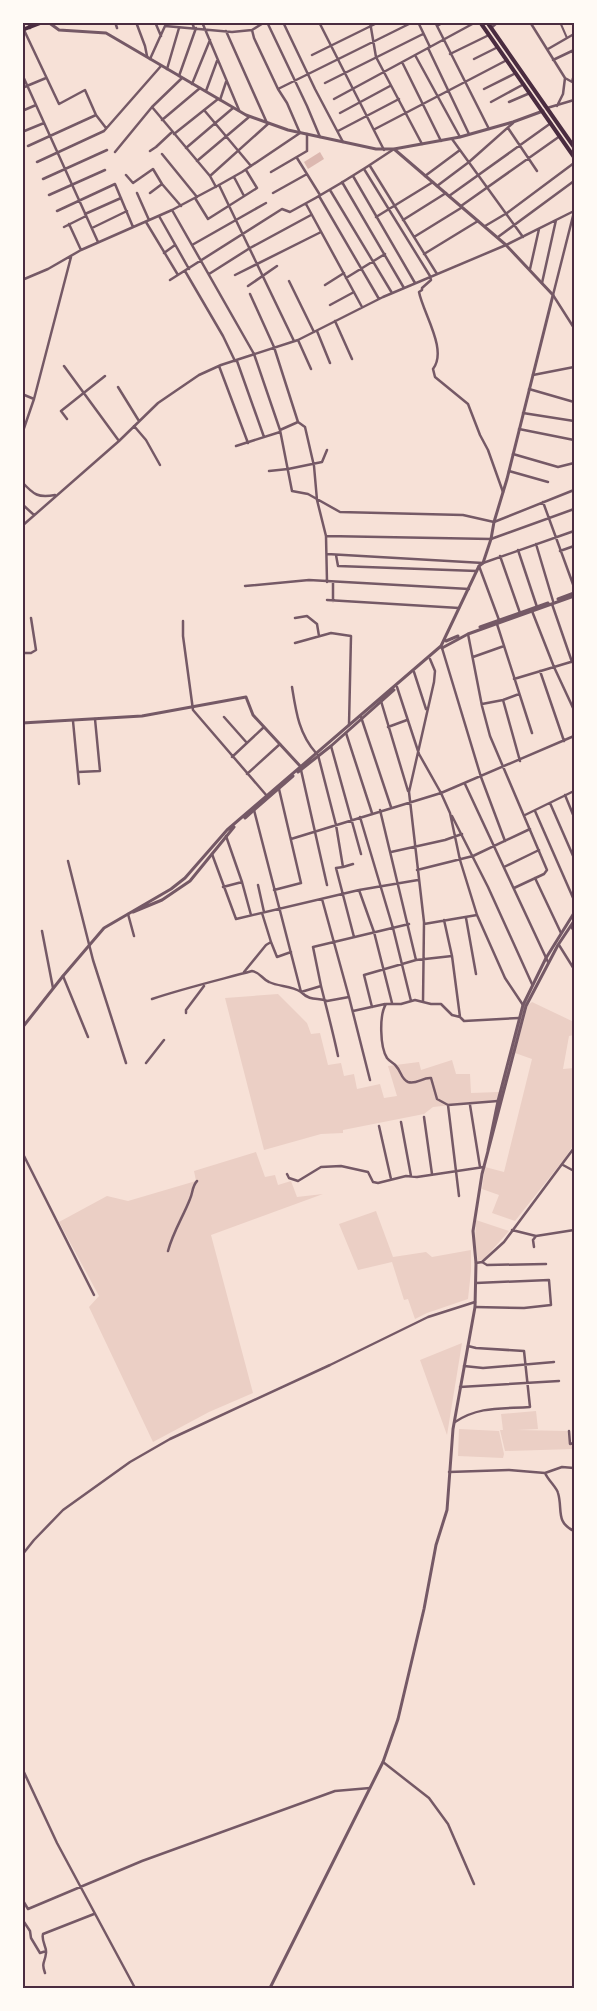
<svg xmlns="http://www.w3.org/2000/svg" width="597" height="2011" font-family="Mulish,sans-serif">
  <rect width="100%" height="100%" fill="#f7e1d7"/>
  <path fill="#ebcfc5" d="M278 994 307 1023 311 1034 320 1033 328 1065 341 1063 344 1076 354 1074 357 1089 380 1084 384 1098 397 1096 388 1066 419 1062 421 1070 452 1060 456 1074H470L471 1093 499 1092 497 1100 433 1107 424 1114 343 1130V1133L321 1134 264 1150 225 998Z
    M532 1002 574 1022V1035L569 1036 563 1069 574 1068V1144L565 1158 515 1221 492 1213 499 1195 482 1189 485 1167 504 1172 532 1059 515 1053 528 1005Z
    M256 1152 265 1177 275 1175 278 1185 291 1181 297 1197 323 1194 211 1235 253 1393 209 1412 153 1442 89 1307 99 1296 59 1222 107 1196 128 1201 196 1181 194 1171Z
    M376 1211 393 1257 426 1252 432 1257 471 1250V1271L468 1299 427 1313 415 1319 408 1299 404 1300 392 1262 358 1270 339 1224Z
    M476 1220 509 1231 484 1259 478 1261 475 1241Z
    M462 1343 447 1435 420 1360Z
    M536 1411 538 1429 517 1430 569 1431 570 1443H574V1449L505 1451 500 1430H503L501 1414Z
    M459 1429 499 1431 504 1454 503 1458 458 1456Z"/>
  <path fill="#dcb8b0" d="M320 152 324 159 308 169 304 162Z"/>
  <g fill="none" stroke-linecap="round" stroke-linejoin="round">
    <path stroke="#755966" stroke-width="2" d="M560 22 567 38
      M572 81 574 74"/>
    <path stroke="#755966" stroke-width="2.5" d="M28 22 30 28
      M115 22 117 28
      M136 22 145 46 147 56
      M155 22 161 36
      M192 22 194 28
      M202 22 239 110
      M267 22 307 106 320 137
      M283 22 315 89 343 142
      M319 22 384 150
      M370 22 376 57 422 144
      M418 22 430 47
      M435 22 489 129
      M530 22 565 78 574 83
      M437 26 444 22
      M491 28 498 22
      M24 30 59 104 85 90 96 115 106 128
      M226 31 267 123
      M428 48 469 134
      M548 49 574 34
      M573 51 574 64
      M450 54 489 35
      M312 55 379 22
      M415 55 460 137
      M150 59 165 26 232 32 252 30 265 22
      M474 59 498 47
      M553 60 574 50
      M402 62 441 141
      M167 69 179 28
      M22 74 98 242
      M179 76 196 28
      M182 78 152 107 210 176 216 187
      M325 83 423 34
      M192 84 210 40
      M22 88 46 78
      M278 89 413 22
      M484 89 516 73
      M206 91 217 61
      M334 99 476 22
      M220 100 226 82
      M491 102 524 84
      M509 102 530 93
      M557 106 563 94 565 78
      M547 108 574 100
      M204 110 251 166
      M22 111 36 105
      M340 113 390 86
      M162 120 200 88
      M508 128 537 171
      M375 129 507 60
      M338 131 399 99
      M22 132 44 123
      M174 134 218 99
      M452 139 523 237
      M28 146 96 115
      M186 148 233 108
      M150 151 156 147 172 132
      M115 152 152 107
      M162 154 197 197
      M297 158 320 195
      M197 161 249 117
      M37 162 104 131 161 66
      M370 166 437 274
      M364 169 430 276 431 280 422 288V290L419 292C423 313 448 350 433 369L435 377 468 404 480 435 488 450 503 492
      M271 172 307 151V134
      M126 175 133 183 153 169 162 184 181 206
      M210 176 269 123
      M353 176 415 283
      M425 176 460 150
      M234 177 244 196
      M43 179 107 150
      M342 182 404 288
      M219 185 294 341
      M437 186 469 162 513 123
      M330 190 392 293
      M137 193 149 220
      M150 193 162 184
      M273 193 307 174
      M49 195 105 170
      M319 196 379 299
      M449 196 551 123
      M195 198 208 219 257 188 246 170
      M306 204 362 307
      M461 206 560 136
      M172 210 254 354 280 430 298 422
      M57 211 115 184 133 227
      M574 212 553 295 574 328
      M85 214 121 198
      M159 216 189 269
      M376 217 433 182
      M403 220 446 193
      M146 222 178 275
      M69 224 81 250
      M485 226 507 213 574 163
      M64 227 86 216
      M92 228 127 211
      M414 237 461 208
      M498 237 574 181
      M192 245 266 203
      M164 253 175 245
      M424 254 478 221
      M530 269 539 229
      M185 271 223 336 235 361
      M209 274 250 248 311 215
      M235 275 321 232
      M346 278 385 254
      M22 280 48 269 81 250 172 210 219 185 242 172 300 133 287 103 278 89 254 38 252 30
      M170 280 282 209 290 212C326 193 360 172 394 149
      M289 281 314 332
      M542 283 556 220
      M325 285 344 273
      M248 286 277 266
      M250 294 274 347 298 422 305 427 314 466 317 500 326 536 327 582
      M330 305 354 292
      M335 321 352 359
      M317 331 330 363
      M298 340 311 369
      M237 361 264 437
      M64 366 119 441
      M219 366 248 443
      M533 375 574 367
      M118 387 139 421
      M529 389 574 402
      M22 394 34 399
      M523 413 574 421
      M67 419 61 411 105 376
      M134 426 146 440 160 465
      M519 429 574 440
      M280 430 292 491 308 494 340 512 463 515 494 522 574 490
      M22 434 34 399 71 257
      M236 446 280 432
      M513 454 558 467 574 463
      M269 471 288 469 322 462 327 450
      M509 471 548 482
      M22 482C34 495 38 498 55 495
      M543 502 574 587
      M22 504 34 515
      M22 526 119 441 158 403 199 375 221 365 298 340 383 297 506 245 574 211
      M326 536 491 539 574 509
      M536 544 553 601
      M518 550 537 607
      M560 551 574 546
      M327 554 483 563 574 531
      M336 555 338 566 477 571
      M500 556 520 613
      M479 566 499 620
      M333 582V601
      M245 586 309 580 469 589
      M327 600 459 608
      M552 604 572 662
      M532 611 554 667 574 710
      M295 618 307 616 317 624 319 636
      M183 621V636L193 710 267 796
      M497 624 532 733
      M468 634 482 706 490 736 547 870 544 874 514 888
      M295 643 331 633 351 636 349 725
      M442 648 481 777 505 841
      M22 653H31L36 650 31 618
      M473 657 504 646
      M540 671 564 741
      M414 672 426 709
      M514 679 574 661
      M292 687C296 712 299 734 316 753
      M397 687 419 754 441 793 450 813 460 860 477 915 505 978 523 1005
      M503 700 520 761
      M381 701 408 791
      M482 704 503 700 519 694
      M224 717 247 743
      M361 717 391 807
      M73 721 79 784
      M388 727 407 720
      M346 733 372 813
      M331 746 361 854
      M318 755 336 825 343 867 336 868 354 937
      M232 757 264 727
      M301 770 327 885
      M78 772 100 771 95 719
      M247 774 280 744
      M465 784 548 962
      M565 795 574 817
      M550 803 574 858
      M254 810 301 992C311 1002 318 997 327 1001L349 997 370 1080
      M380 810 416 960
      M535 811 574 900
      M525 815 574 791
      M452 816 488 887 532 984
      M360 817 393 928 411 1001
      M226 836 242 882
      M291 839 441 793 574 736
      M391 852 445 840 462 834
      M212 854 236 919 359 890 418 880
      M68 861 93 960 126 1063
      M343 867 353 864
      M504 867 539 850
      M417 870 473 856 530 829
      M535 878 561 933
      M258 885 264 912
      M223 887 242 882 251 915
      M274 890 301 883 279 789
      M359 890 374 932 392 1003
      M322 899 349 997
      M128 914 134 936
      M466 918 476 974
      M444 920 452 956 460 1017
      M424 924 477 915
      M571 926 574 931
      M42 931 53 988
      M271 942 277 957 291 952
      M559 945 574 969
      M244 972 266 945 271 942 262 913
      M63 976 88 1037
      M321 986C327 1010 333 1032 338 1056
      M152 999C185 988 219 980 252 971 260 972 262 979 269 982 279 987 291 985 301 992L321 986 313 947 409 924
      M423 1002 424 922 409 792 434 682 435 671 430 659
      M372 1007 364 975 416 960 452 956
      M353 1011 385 1004
      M186 1013V1010L204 986
      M146 1063 164 1040
      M498 1101 448 1105 437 1099 431 1078C423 1077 416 1085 408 1082 401 1079 401 1071 396 1066 394 1063 390 1062 387 1058 380 1047 379 1015 386 1004H401L415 1000 431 1004H441L452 1015 460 1017 464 1021 519 1018
      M448 1105 459 1196
      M470 1105 480 1167
      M424 1117 432 1174
      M401 1122 411 1176
      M379 1126 391 1179
      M22 1152 94 1295
      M563 1165 574 1171
      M287 1174 289 1178 298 1181 321 1167 341 1166 368 1172 373 1182 378 1183 406 1176 417 1177 484 1167
      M512 1230 536 1236
      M534 1247 533 1240 536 1236 574 1230
      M168 1251C173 1232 183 1217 190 1199 193 1193 192 1186 197 1181
      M482 1262 487 1265 546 1264
      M476 1263 482 1262 504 1242 574 1148
      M475 1307 524 1308 551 1305 549 1280 476 1283
      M464 1366 483 1368 554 1362
      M460 1387 559 1381
      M455 1422C479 1406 501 1409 530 1407L524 1351 476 1348 468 1346
      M569 1431 570 1444 574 1443
      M449 1472 509 1470 545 1473 562 1467 574 1468
      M545 1473C548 1480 557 1488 558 1493 563 1509 555 1522 574 1531
      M22 1555 34 1540 63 1510 130 1462 170 1439 330 1365 428 1317 475 1302
      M383 1762 429 1798 448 1824 474 1884
      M22 1768 57 1843 135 1988
      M22 1899 28 1909 142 1861 335 1791 370 1788
      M22 1919 30 1931 31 1938 40 1953 46 1951
      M45 1973C41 1962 45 1963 46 1953 47 1947 41 1941 43 1934L94 1914"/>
    <path stroke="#755966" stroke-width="3" d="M48 22 59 30 106 33 246 115 288 130 376 149H394L460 137 513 122 543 111
      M558 599 574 593
      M480 627 548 603
      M446 641 458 636
      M442 648 468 634 574 596
      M22 723 142 716 246 697 253 715 301 767
      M298 772 331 746 394 690
      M245 818 293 776
      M133 912 162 900 190 881 234 827
      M22 1028 63 976 104 928 171 889 185 878 227 830 441 646 479 566 483 563 491 539 494 522 507 479 553 295 506 245 394 149
      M488 1150 498 1101 523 1005 546 958 574 913
      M270 1988 383 1762 398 1719 424 1609 436 1545 447 1510 453 1429 475 1307 476 1263 473 1231 482 1174 526 1006 558 945 574 921"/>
    <path stroke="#4a2c40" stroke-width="4" d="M480 22 574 157
      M487 22 574 147
      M22 30 43 22"/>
  </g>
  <rect width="597" height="2011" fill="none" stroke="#fffaf5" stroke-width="48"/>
  <rect x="24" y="24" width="549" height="1963" fill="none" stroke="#4a2c40" stroke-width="2"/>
</svg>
